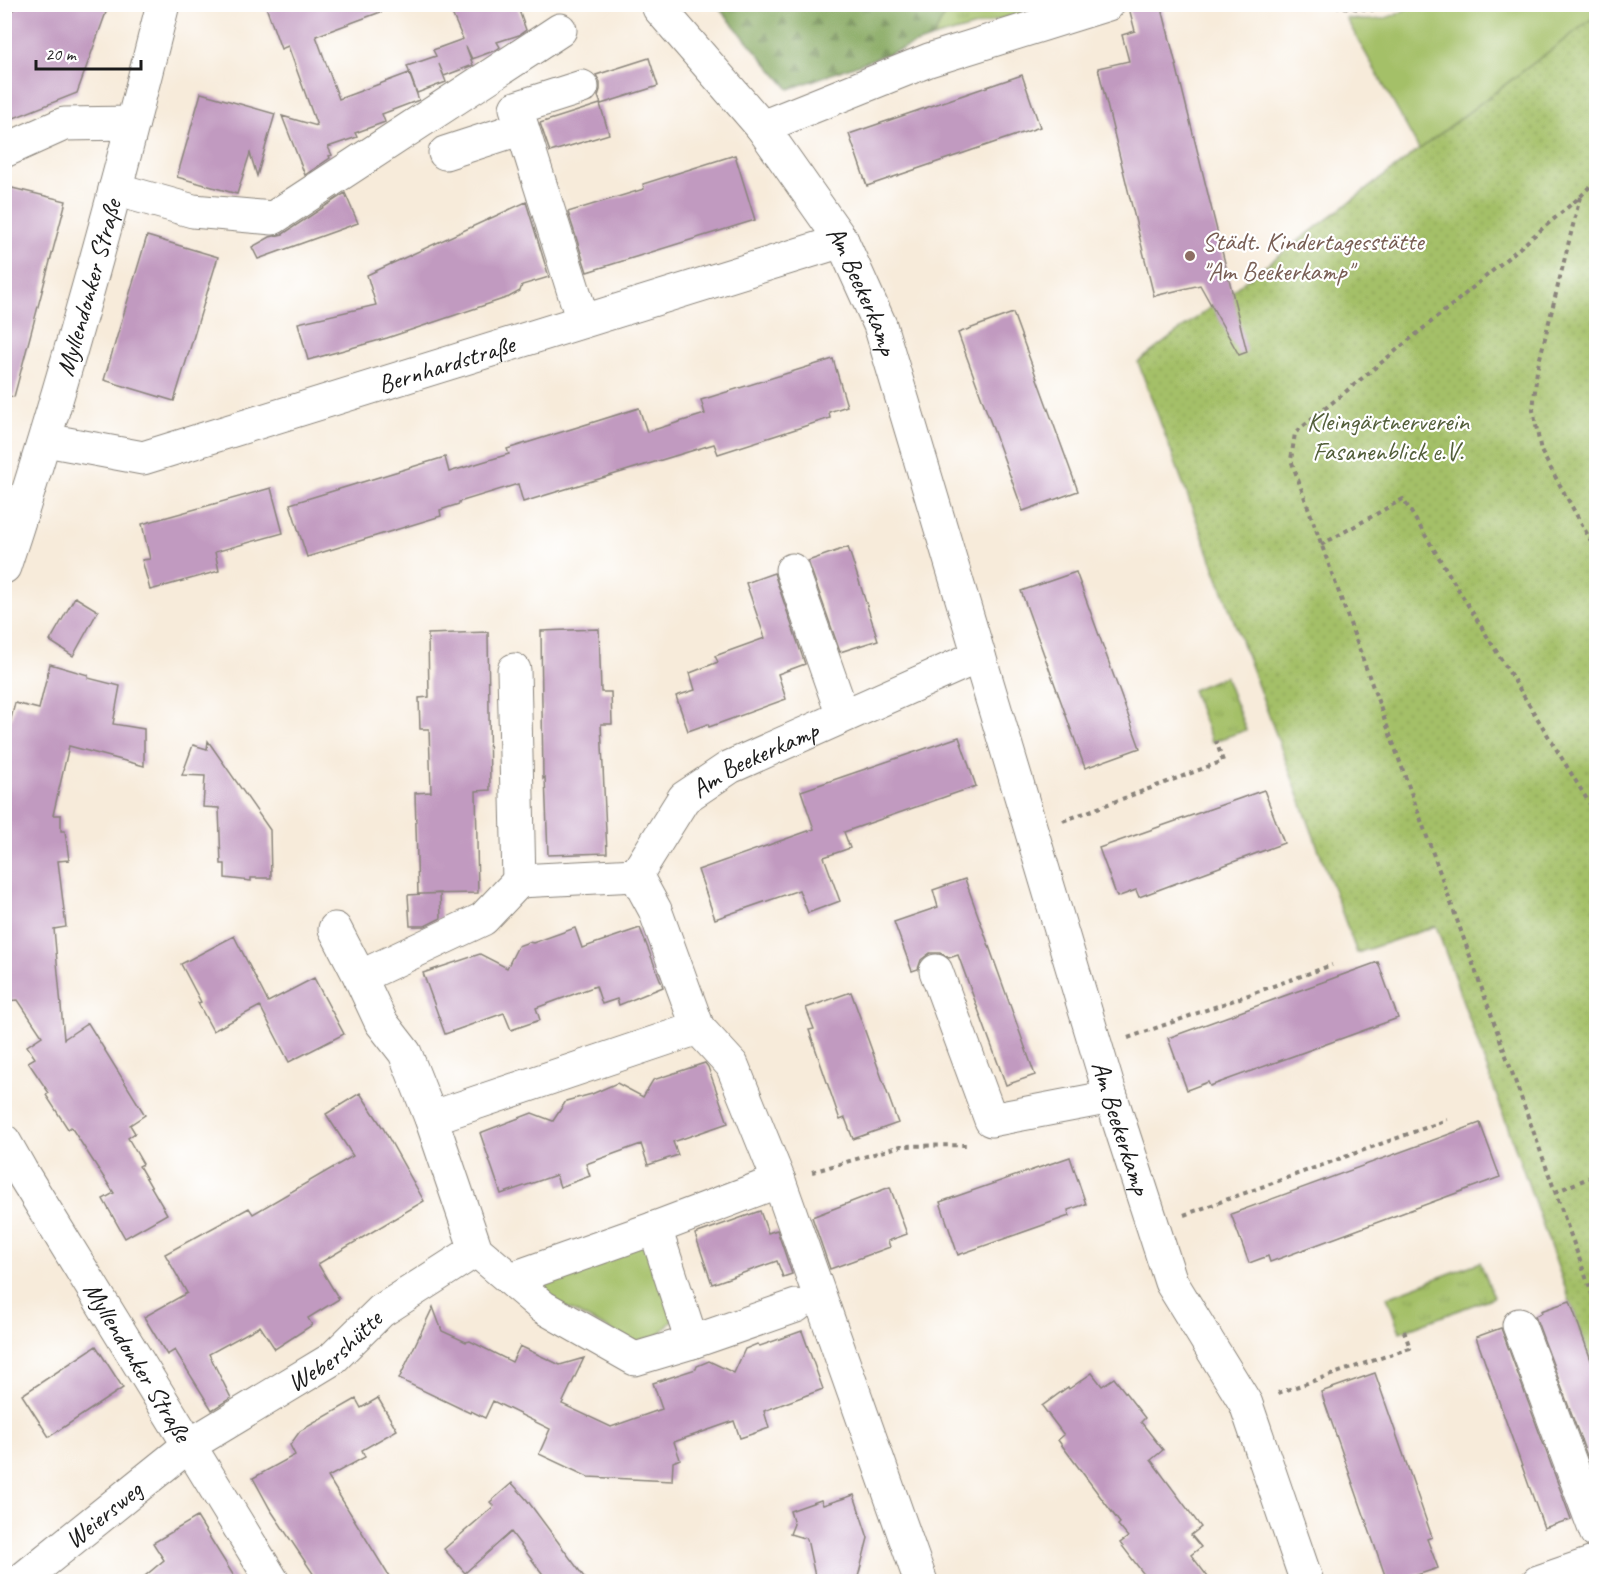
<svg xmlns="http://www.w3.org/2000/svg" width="1601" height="1586" font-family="Caveat,sans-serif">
  <defs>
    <pattern id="forest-firs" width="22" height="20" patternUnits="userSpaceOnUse" patternTransform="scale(1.5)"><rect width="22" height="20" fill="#83a65c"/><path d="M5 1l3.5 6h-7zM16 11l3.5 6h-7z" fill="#6a864b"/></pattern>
    <pattern id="park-tufts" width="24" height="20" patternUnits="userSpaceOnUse" patternTransform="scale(1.5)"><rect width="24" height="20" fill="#a4c068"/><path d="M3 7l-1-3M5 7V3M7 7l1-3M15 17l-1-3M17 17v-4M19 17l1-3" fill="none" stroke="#8da45a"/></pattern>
    <pattern id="garden-dots" width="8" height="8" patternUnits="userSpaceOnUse" patternTransform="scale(1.5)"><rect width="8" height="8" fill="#a4c068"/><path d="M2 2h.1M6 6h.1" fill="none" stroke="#8da45a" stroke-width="1.8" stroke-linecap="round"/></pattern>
  </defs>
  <rect width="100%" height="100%" fill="#fff"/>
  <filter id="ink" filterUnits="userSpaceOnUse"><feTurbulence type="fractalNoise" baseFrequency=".0167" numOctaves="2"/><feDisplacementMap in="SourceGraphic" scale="12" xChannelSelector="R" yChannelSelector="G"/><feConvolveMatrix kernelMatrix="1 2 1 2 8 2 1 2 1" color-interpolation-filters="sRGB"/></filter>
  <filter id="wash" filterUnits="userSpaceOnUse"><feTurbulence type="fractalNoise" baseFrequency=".008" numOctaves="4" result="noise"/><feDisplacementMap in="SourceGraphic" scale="24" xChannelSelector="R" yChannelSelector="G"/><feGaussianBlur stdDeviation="1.35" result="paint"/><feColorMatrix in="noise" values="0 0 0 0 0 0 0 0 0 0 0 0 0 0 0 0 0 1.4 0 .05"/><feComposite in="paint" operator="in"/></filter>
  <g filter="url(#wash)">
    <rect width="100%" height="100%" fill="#f7ebda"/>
    <path fill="#a4c068" stroke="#606e42" stroke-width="1.5" d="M1412 5H1596V16L1420 151 1346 18C1370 23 1392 20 1412 5Z
      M640 1242 655 1247 673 1320 658 1336 634 1342 537 1293 536 1281Z"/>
    <path fill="url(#forest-firs)" stroke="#50613c" stroke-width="1.5" d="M716 5H950L933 38 789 89Z"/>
    <path fill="url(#park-tufts)" stroke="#606e42" stroke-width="1.5" d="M950 5H1052L933 38Z
      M1225 676 1246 730 1212 742 1192 690Z
      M1480 1262 1494 1297 1400 1332 1387 1297Z"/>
    <path fill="url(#garden-dots)" stroke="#606e42" stroke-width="1.5" d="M1596 16V1374L1436 926 1357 953 1138 362Z"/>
    <g id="blocks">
      <path fill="#c19ac0" d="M25 4H109L77 93 4 122V14Z
        M265 4H393L394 7 316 36 339 99 409 73 419 100 382 114 385 122 355 133 357 137 328 147 332 155 329 156 330 158 305 175 282 116 317 126 288 46 281 49Z
        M448 4H498L500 10 517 5 526 30 519 35 497 42 500 47 496 50 472 59 466 46 473 65 444 76 439 64 446 82 417 93 407 66 436 56 433 50 463 39Z
        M1128 4H1161L1247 352 1239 355 1200 285 1154 296 1098 68 1129 61 1122 35 1135 31Z
        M649 58 658 86 601 104 598 96 600 90V82L596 75Z
        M1022 75 1040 127 867 186 849 134Z
        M201 93 275 114 257 176 250 153 237 194 177 177Z
        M600 104 609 134 550 152 540 123Z
        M735 155 755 220 587 272 568 212 644 189 643 184Z
        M8 187 66 201 14 397 4 395V202Z
        M345 193 358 223 258 259 252 247 270 237 283 234Z
        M526 202 549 277 522 285 520 291 509 297 387 338 308 360 298 323 376 305 367 275Z
        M147 236 218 257 174 401 104 380Z
        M1013 313 1078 491 1023 511 958 333Z
        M833 359 847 406 829 412 830 418 718 454 714 444 523 502 518 484 459 502V504L440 510 441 516 307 557 290 504 445 457 449 472 509 454 507 449 639 408 647 432 705 414 701 400Z
        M271 488 283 533 215 552 219 571 150 590 142 560 150 559 142 524Z
        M848 547 878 640 840 652 808 561Z
        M1076 572 1140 748 1085 768 1021 591Z
        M774 573 805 664 778 674 786 699 709 727 708 724 688 731 676 696 695 690 690 673 718 662 715 656 765 638 746 583Z
        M75 597 98 611 73 656 50 641Z
        M599 629 601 692H611L612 724H601L607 853 548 855 545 777 543 779 541 631Z
        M488 632 490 790 476 791 478 893 418 894 415 793 431 792 429 729H420L419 698 429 697 428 634Z
        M50 664 88 675V678L120 686 113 724 144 729V766L69 746 53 815H61V831H65L69 860 58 861 66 927 54 929 64 1039 88 1023 145 1115 130 1125 135 1133 128 1138 143 1164 139 1166 167 1214 125 1238 103 1199 114 1193 71 1127 68 1129 46 1095 49 1093 28 1062 35 1058 27 1046 42 1036 18 1000 4 1001V746L15 703 39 709Z
        M959 737 976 786 844 832 850 848 824 857 840 901 808 913 799 890 715 919 698 870 814 829 801 791Z
        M208 741 270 830 271 878H251V881L225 878V864H221L219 808 203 807 205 776 182 775 193 745 207 749Z
        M1264 790 1284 843 1139 897 1136 890 1117 897 1099 848Z
        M965 879 1035 1075 1006 1085 958 955 949 958 940 953H930L921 960 918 969 912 971 894 922 938 907 933 890Z
        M440 893 441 918 425 926H410L408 895Z
        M575 928 582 948 640 928 663 987 619 1005 617 999 602 1004 596 986 536 1008 540 1020 511 1030 504 1013 445 1034 423 973 480 954 507 968 518 946 529 942 533 943Z
        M234 936 268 1002 314 978 344 1034 289 1062 260 1006 213 1031 198 1003 201 1002 181 964Z
        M1378 962 1398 1018 1210 1086 1208 1082 1187 1090 1168 1038Z
        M851 992 898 1123 853 1139 845 1118 840 1120 809 1030 814 1029 806 1008Z
        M705 1063 708 1067 728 1123 673 1142 678 1155 648 1165 641 1144 586 1164 590 1176 560 1187 556 1175 501 1194 480 1133 532 1113 553 1121 566 1101 592 1094 617 1083 643 1097 653 1080Z
        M360 1093 383 1128 424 1201 318 1264 339 1299 308 1318 312 1325 275 1349 260 1326 209 1354 231 1398 212 1410 175 1350 167 1355 144 1317 187 1293 165 1254 249 1208 253 1214 353 1156 326 1114Z
        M1480 1123 1500 1177 1270 1262 1268 1256 1249 1263 1231 1214Z
        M1070 1157 1086 1204 1068 1210 1069 1216 958 1255 940 1202Z
        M890 1187 907 1234 888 1241 890 1247 830 1269 812 1217Z
        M760 1211 768 1233 777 1230 792 1274 783 1277 777 1261 712 1284 695 1234Z
        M1570 1301 1596 1374V1480L1535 1316 1542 1313 1541 1311Z
        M433 1307 442 1331 466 1342 470 1341 512 1362 520 1346 560 1365 584 1358 562 1404 611 1427 662 1409 653 1383 696 1369 697 1366 709 1361 734 1373 745 1349 757 1344 760 1346 802 1331 823 1389 764 1411 769 1428 755 1433 740 1438 734 1421 674 1442 680 1459 673 1462 672 1481 588 1477 539 1454 550 1429 493 1401 485 1418 471 1411 470 1413 399 1379Z
        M1501 1328 1571 1519 1544 1528 1476 1337Z
        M96 1346 123 1388 49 1437 22 1395Z
        M1092 1373 1102 1386 1114 1378 1145 1418 1141 1422 1163 1450 1151 1460 1201 1527 1191 1535 1201 1547 1191 1555 1211 1581H1149L1120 1543 1128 1537 1118 1525 1120 1523 1058 1440 1064 1435 1042 1406 1068 1387 1069 1389Z
        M1375 1373 1432 1537 1427 1539 1438 1568 1399 1581H1387L1321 1392Z
        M378 1398 397 1430 362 1450 365 1457 328 1477 392 1581H318L270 1509 253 1478 295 1455 290 1445 300 1431 356 1399 361 1408Z
        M512 1483 527 1500 587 1581H548L511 1532 465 1573 444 1549 494 1506 490 1502Z
        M854 1495 868 1538 857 1581H816L807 1539 790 1534 794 1524 790 1511 821 1500 823 1505Z
        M197 1517 237 1581H139L164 1560 153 1543Z"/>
    </g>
  </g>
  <g filter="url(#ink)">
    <use href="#blocks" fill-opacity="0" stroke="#8a847b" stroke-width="1.5"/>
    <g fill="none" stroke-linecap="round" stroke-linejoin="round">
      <defs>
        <g id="minor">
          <path id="s1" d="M659 8 762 127 842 241 880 325 1111 1097 1171 1282 1246 1404 1307 1582"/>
          <path d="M582 87 516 108 583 321"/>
          <path d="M762 127 929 60 1108 4"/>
          <path d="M4 151 64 124 133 123"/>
          <path d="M445 153 522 128"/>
          <path d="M115 189 193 211 273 218 560 30"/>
          <path id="s2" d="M46 440 143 458 842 241"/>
          <path id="s3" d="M4 567C65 382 116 193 163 4"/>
          <path d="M792 570 843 716"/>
          <path id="s4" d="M514 670 519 881 636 875 684 798 730 767 979 656"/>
          <path d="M636 875 655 910 698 1028 732 1065 779 1181 921 1582"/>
          <path d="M335 929 360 977 381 1022 405 1053 431 1118 476 1250 543 1307 635 1359 692 1342 796 1306"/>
          <path d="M936 971 991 1120 1111 1097"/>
          <path d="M360 977 483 919 519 881"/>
          <path d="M431 1118 698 1028"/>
          <path id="s5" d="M4 1141 21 1171 273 1582"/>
          <path d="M655 1228 692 1342"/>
          <path d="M511 1279 655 1228 779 1181"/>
          <path d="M1519 1325 1596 1532"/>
          <path id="s6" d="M19 1582 188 1446 332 1359 381 1311 476 1250"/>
          <path d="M1538 1582 1596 1562"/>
        </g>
      </defs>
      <use href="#minor" stroke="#8a847b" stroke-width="35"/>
      <path stroke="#8a847b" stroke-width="4" stroke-dasharray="4.5 4.5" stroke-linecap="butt" d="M1317 4 1372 10 1381 4
        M1596 180 1581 196 1458 300 1295 433 1291 460 1596 1305
        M1580 197 1537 370 1533 410 1541 451 1596 550
        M1321 545 1403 499 1596 814
        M1063 821 1223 761 1216 741
        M1128 1038 1332 965
        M812 1172 901 1146 968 1145
        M1555 1192 1596 1175
        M1184 1215 1447 1120
        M1278 1393 1410 1348 1404 1331"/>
      <use href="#minor" stroke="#fff" stroke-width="33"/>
    </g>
  </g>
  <circle fill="#8d6e63" stroke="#fff" stroke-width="2" cx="1190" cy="256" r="6"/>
  <g text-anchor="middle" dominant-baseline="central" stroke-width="4.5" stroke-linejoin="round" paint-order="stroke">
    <g font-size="26" fill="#785e54" stroke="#fff" text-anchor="start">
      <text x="1202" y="241">Städt. Kindertagesstätte<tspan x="1202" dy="30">"Am Beekerkamp"</tspan></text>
    </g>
    <g font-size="26" fill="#1c1c1c" stroke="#fff">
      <text stroke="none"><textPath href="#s3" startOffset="292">Myllendonker Straße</textPath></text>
      <text stroke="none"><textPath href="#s1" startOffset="350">Am Beekerkamp</textPath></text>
      <text stroke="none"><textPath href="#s2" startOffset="416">Bernhardstraße</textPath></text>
      <text stroke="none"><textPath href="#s4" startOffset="500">Am Beekerkamp</textPath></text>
      <text stroke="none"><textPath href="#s1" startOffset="1227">Am Beekerkamp</textPath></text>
      <text stroke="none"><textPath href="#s6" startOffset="392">Webershütte</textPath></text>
      <text stroke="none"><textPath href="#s5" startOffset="258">Myllendonker Straße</textPath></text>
      <text stroke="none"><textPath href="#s6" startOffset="108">Weiersweg</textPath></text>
    </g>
    <g font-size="26" fill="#525e3a" stroke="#fff">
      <text x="1388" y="421">Kleingärtnerverein<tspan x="1388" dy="30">Fasanenblick e.V.</tspan></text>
    </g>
  </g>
  <rect width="1601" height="1586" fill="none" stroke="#fff" stroke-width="24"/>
  <path d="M36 60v9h105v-9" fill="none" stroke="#1c1c1c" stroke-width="3"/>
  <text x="45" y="60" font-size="18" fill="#1c1c1c" stroke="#ffffff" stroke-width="4.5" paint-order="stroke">20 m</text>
</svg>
